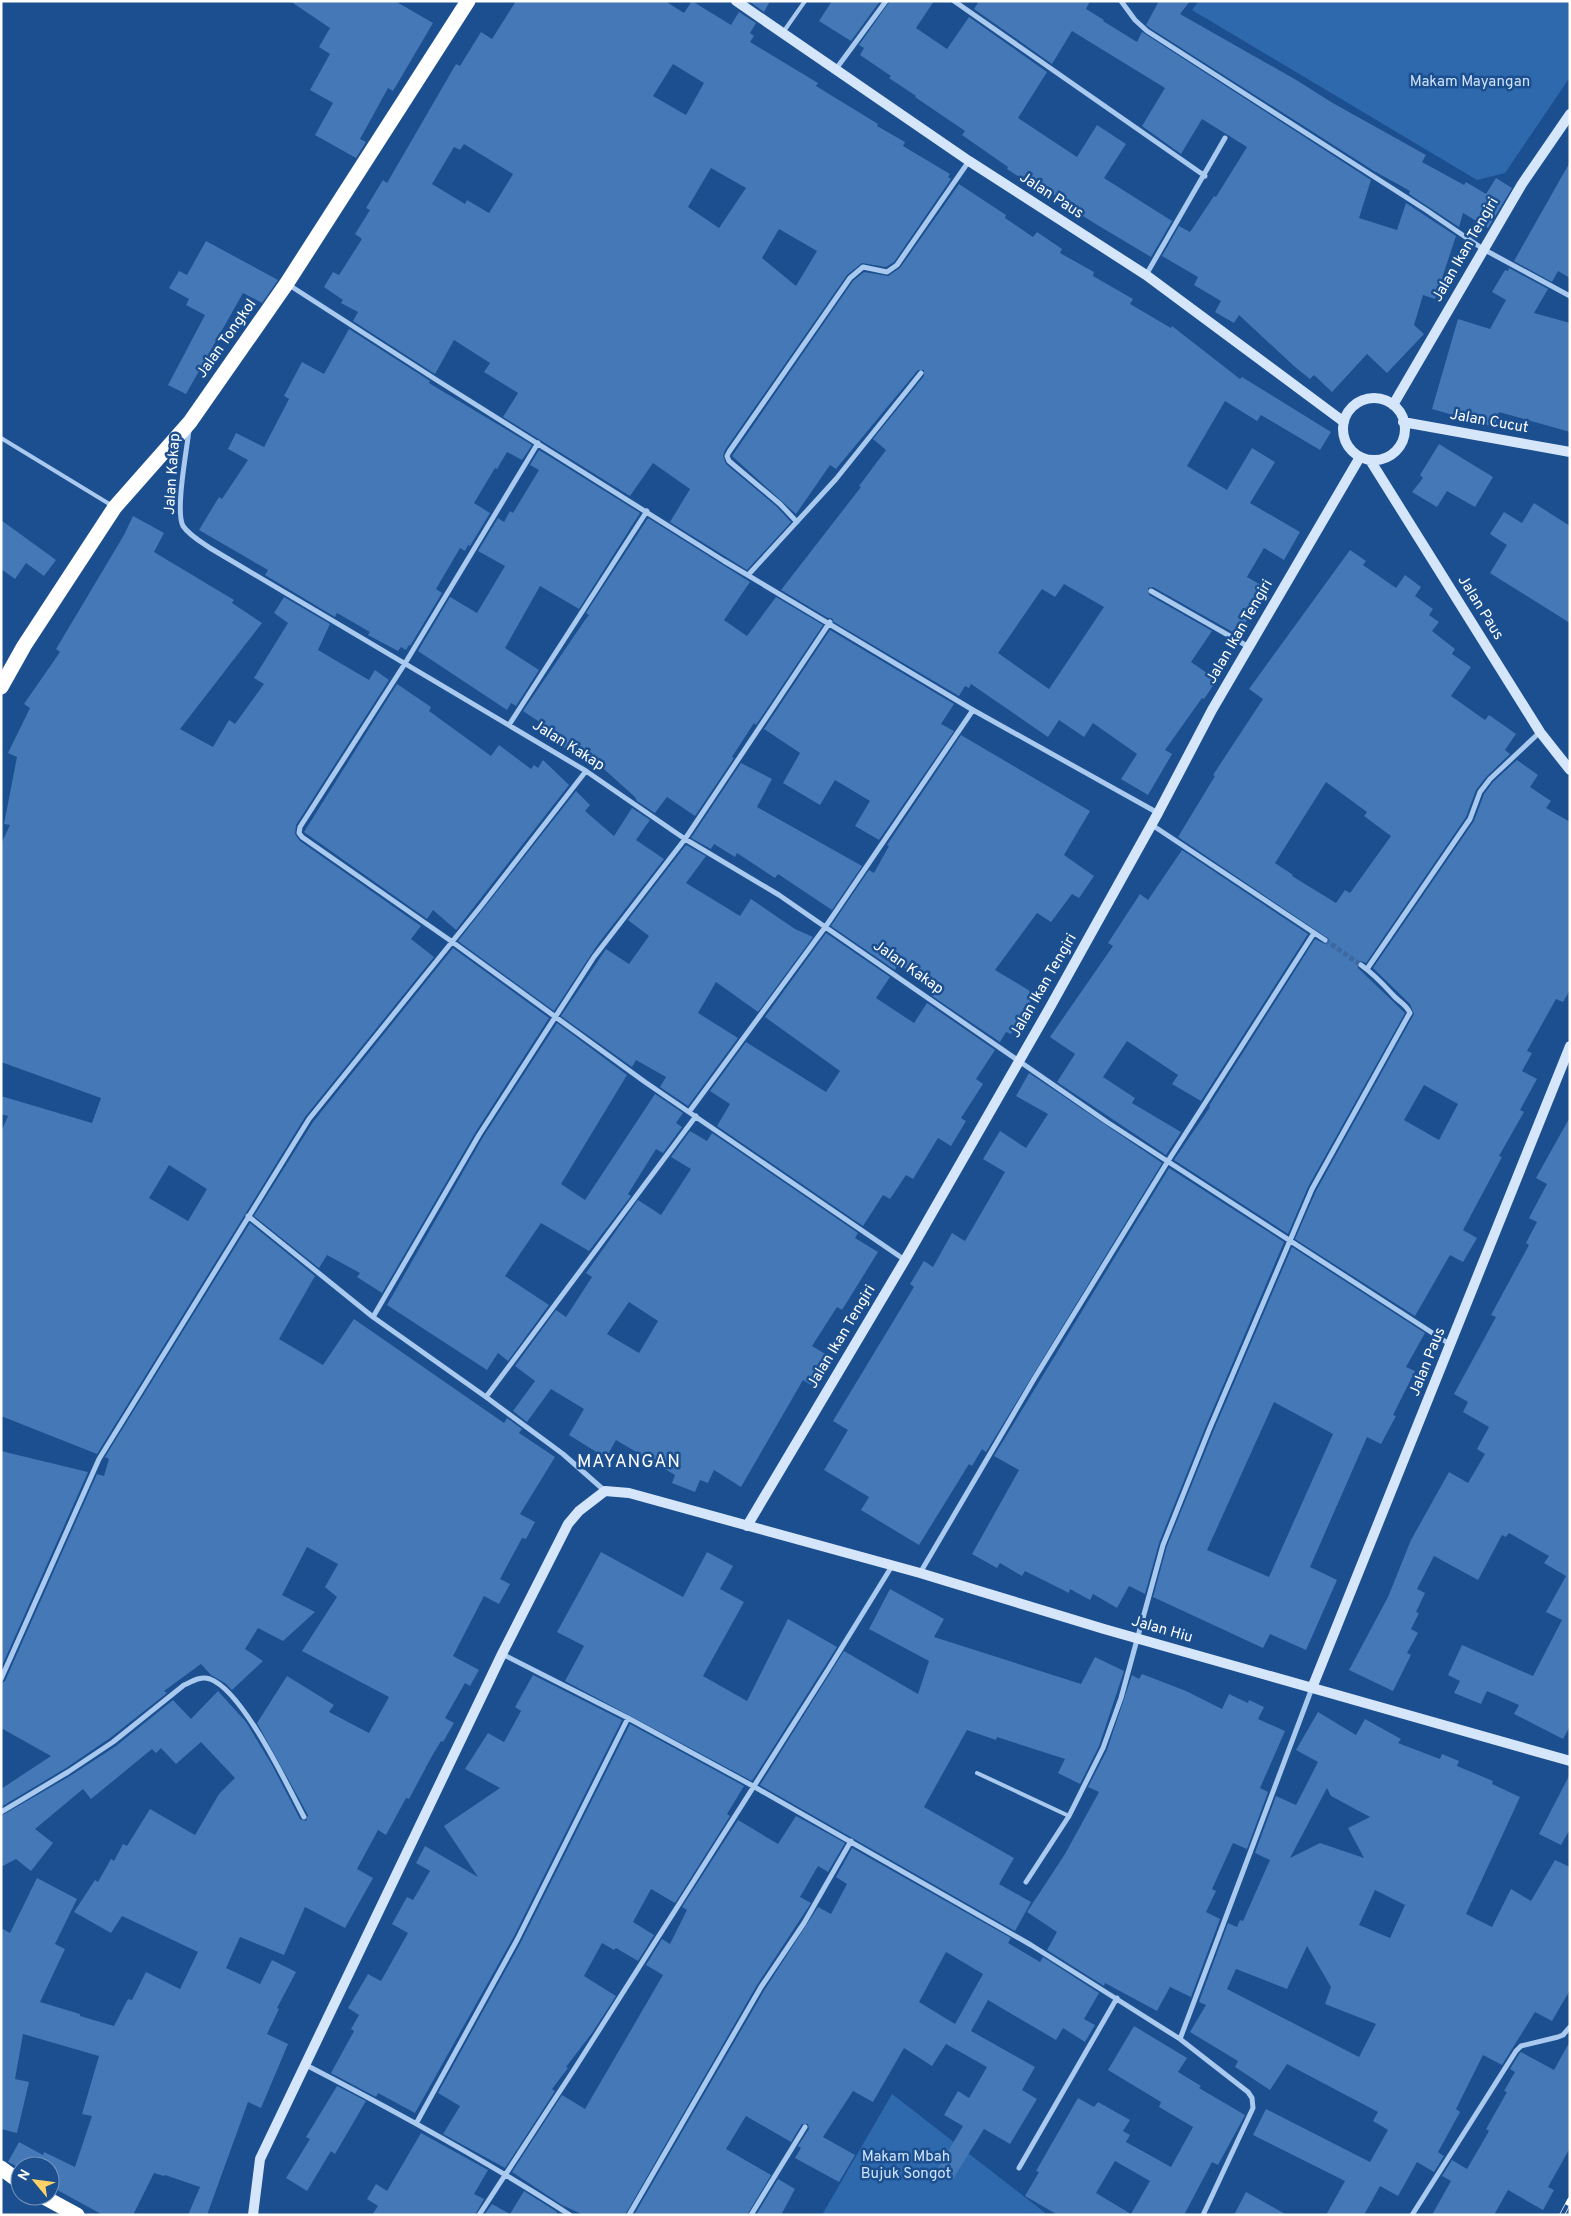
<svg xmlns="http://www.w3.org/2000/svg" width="1571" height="2216" font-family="Overpass,sans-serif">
  <rect width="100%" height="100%" fill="#1b4f8f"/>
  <path fill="#2e69ad" d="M1199 1H1570V77L1505 173 1477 180 1192 10Z
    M892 2094 1048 2215H822Z"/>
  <path fill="#4478b7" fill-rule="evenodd" d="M290 1H395L433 23 393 91 388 88 360 139 366 142 356 158 315 135 333 103 310 90 330 54 319 47 330 28Z
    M516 1H665L684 13 692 1 731 25 739 12 756 23 750 33 754 36 750 42 818 83 816 86 878 124 877 126 905 142 903 146 950 174 948 177 951 179 894 262 886 267 862 263 847 275 725 450 723 456 726 464 777 507 791 522 747 570 670 522 690 489 653 463 630 496 503 417 518 393 484 372 490 363 454 340 435 374 353 321 358 312 341 303 343 300 324 287 333 272 339 275 362 239 355 234 370 210 366 208 383 180 387 183 456 64 460 66 481 32 492 39ZM673 64 704 83 686 115 653 96ZM464 144 513 174 489 213 467 200 465 204 432 184 454 147 460 150ZM711 168 746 188 719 228 688 207ZM779 229 817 251 796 286 762 258Z
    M749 1H770L764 12Z
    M832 1H880L851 41 819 21Z
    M890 1H934L916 28 947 49 969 17 1047 72 1018 118 1077 157 1097 125 1126 144 1104 178 1172 221 1151 257 1094 223 1083 216 1084 214 1032 181 1030 184 1007 169 1008 167 962 135 965 131 915 97 916 96 889 78 891 76 860 55 864 48 859 45Z
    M979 1H1090L1086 9 1104 20 1103 21 1137 42 1142 32 1371 180 1359 218 1397 230 1406 203 1456 236 1435 299 1423 295 1414 325 1424 334 1387 373 1367 354 1332 392 1314 375 1310 379 1295 367 1239 315 1234 323 1215 312 1221 301 1194 285 1198 277 1162 256 1179 226 1190 232 1214 196 1216 197 1247 147 1202 119 1181 154 1142 126 1165 88 1072 31 1052 64 974 9Z
    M1159 1H1190L1180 14 1298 81 1331 102 1426 155 1422 162 1464 185 1466 182 1486 194 1496 178 1512 188 1488 228 1463 213 1459 227 1409 194 1410 191 1374 171 1150 28 1146 25Z
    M1570 162V278L1558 271 1552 282 1514 261Z
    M959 184 1006 215 1005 218 1033 237 1037 232 1062 249 1060 253 1094 272 1093 276 1133 299 1130 304 1171 328 1172 326 1240 379 1242 377 1331 432 1320 450 1261 415 1257 421 1225 401 1187 466 1227 490 1252 448 1275 462 1250 503 1300 532 1284 560 1264 548 1247 577 1261 585 1242 618 1247 620 1238 635 1153 587 1148 588 1149 595 1212 631 1191 662 1217 680 1204 699 1202 698 1165 750 1172 754 1148 795 1121 779 1137 754 1093 723 1084 737 1059 720 1048 737 971 684 969 688 965 686 959 696 834 622 832 618H828L781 590 861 487 859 486 886 450 873 439 924 376V370H918L836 469 830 465 796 514 732 456 853 281 864 272 888 276 900 268ZM1064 584 1104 607 1049 689 998 653 1042 589 1055 597Z
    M206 241 278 280 262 303 243 293 186 394 168 385 205 315 186 305 189 299 169 288 179 271 187 275Z
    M1509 268 1548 289 1534 313 1570 323V432L1499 412 1494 427 1432 409 1458 319 1490 329 1506 300 1492 292 1505 270 1508 271Z
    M349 329 430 381 429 383 532 445 522 460 507 452 497 469 495 468 474 503 490 513 470 546 468 545 465 551 460 548 436 589 442 593 410 646 409 645 406 650 401 647 398 651 368 635 370 632 337 613 335 617 265 575 268 570 199 530 219 497 222 499 248 460 228 449 236 433 264 447 289 399 284 396 302 362 324 374Z
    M1439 444 1493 477 1475 507 1447 491 1437 507 1412 492 1423 478 1420 475Z
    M539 450 640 513 579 609 540 586 505 648 539 670 516 706 511 703 507 710 418 651 450 597 477 613 505 566 478 551 498 518 504 522 510 511 513 513 539 470 530 465Z
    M1534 503 1570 526V623L1490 573 1507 545 1490 534 1504 512 1522 523Z
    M133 516 164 533 154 552 234 600 232 603 262 623 180 729 213 747 229 720 235 724 264 684 254 678 288 623 274 613 284 597 330 624 318 650 369 680 375 670 389 680 296 825 295 834 300 841 421 926 411 939 434 957 305 1117 97 1454 1 1416V1132L8 1116 1 1114V1096L92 1123 101 1098 1 1062V844L10 825 4 824 17 757 8 753 30 708 24 704 60 652 56 649 124 535ZM169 1165 207 1189 188 1221 149 1198Z
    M648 518 750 582 724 620 747 636 776 597 823 625 756 725 754 723 732 757 734 758 695 816 667 797 655 813 637 801 635 797 595 761 592 765 555 742 559 735 523 711 585 620 589 615 586 613Z
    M1 520 56 560 44 576 26 563 15 579 1 569Z
    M1350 550 1366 561 1363 565 1396 588 1405 575 1421 587 1415 596 1433 609 1429 615 1439 622 1432 631 1455 649 1452 654 1471 667 1451 696 1485 720 1489 715 1516 734 1505 750 1510 754 1487 776 1476 790 1466 817 1366 963 1361 961 1357 963 1358 968 1405 1013 1308 1187 1288 1234 1174 1160 1210 1107 1209 1106 1315 939 1325 944 1329 942V939L1178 837 1215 776 1213 775 1263 699 1249 689ZM1326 782 1367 812 1364 816 1391 836 1350 893 1345 890 1336 903 1292 876 1293 875 1275 863Z
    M830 630 954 704 941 724 954 731 879 840 855 826 870 801 835 780 820 805 783 783 800 753 764 729Z
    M397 684 431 707 429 711 491 756 499 745 531 769 534 765 538 768 543 760 569 785 456 930 433 910 427 919 304 832Z
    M961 735 1090 811 1064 855 1094 876 1079 898 1072 894 1051 922 1037 913 995 970 1035 994 1011 1034 1006 1032 1000 1042 932 996 937 988 898 964 895 970 831 926 869 870 874 873 889 846 887 845Z
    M1517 760 1538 775 1530 787 1551 801 1546 808 1570 822V990L1563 1002 1556 999 1527 1051 1532 1053 1522 1071 1537 1079 1520 1110 1524 1112 1499 1156 1502 1157 1463 1230 1477 1238 1463 1262 1450 1255 1415 1316 1295 1239 1316 1191 1414 1014 1410 1004 1373 968 1474 821 1484 794 1493 782ZM1424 1085 1458 1104 1439 1140 1404 1120Z
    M741 763 772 779 757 807 862 866 832 910 778 874 775 878 737 853 735 857 714 844 711 849 691 838Z
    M576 791 590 805 585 811 614 836 632 808 650 820 636 840 664 859 598 944 554 1011 458 941Z
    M686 845 706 856 686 883 740 916 751 899 795 929 813 937 758 1012 716 982 698 1013 738 1038 688 1106 660 1087 666 1077 636 1060 632 1067 561 1016 606 949 629 964 649 936 628 920Z
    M1182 850 1308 934 1201 1101 1172 1084 1178 1075 1127 1041 1103 1077 1135 1098 1132 1103 1181 1132 1166 1155 1057 1082 1075 1054 1050 1037 1113 946 1108 943 1140 894 1148 900Z
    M826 933 890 977 876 998 914 1023 927 1003 995 1050 976 1079 983 1084 961 1118 966 1121 951 1146 938 1138 913 1179 906 1175 890 1199 883 1195 863 1226 717 1126 730 1104 710 1091 746 1042 826 1092 840 1071 765 1017Z
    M453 948 549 1018 475 1133 382 1293 357 1277 360 1273 327 1255 319 1268 254 1216 313 1122Z
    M557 1023 627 1075 561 1184 585 1200 655 1094 683 1113 676 1123 682 1127 663 1153 656 1149 628 1194 631 1196 589 1251 541 1223 505 1276 549 1305 508 1361 498 1353 487 1370 387 1305 483 1137Z
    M1029 1073 1162 1163 986 1452 982 1449 972 1466 969 1464 919 1545 861 1510 869 1497 824 1470 848 1430 833 1421 914 1287 910 1284 924 1261 933 1267 952 1233 965 1241 1005 1172 983 1159 1000 1131 1026 1148 1048 1114 1016 1096Z
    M1570 1117V1726L1563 1739 1514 1714 1519 1705 1487 1691 1481 1704 1454 1693 1460 1681 1448 1675 1462 1645 1533 1676 1562 1620 1546 1612 1566 1576 1544 1563 1549 1556 1509 1533 1506 1537 1502 1535 1478 1580 1434 1556 1417 1589 1425 1593 1416 1612 1419 1613 1411 1629 1418 1633 1407 1653 1411 1655 1393 1691 1349 1670 1388 1597 1411 1540 1449 1472 1468 1483 1485 1454 1477 1449 1489 1427 1463 1412 1468 1402 1454 1394 1496 1317 1491 1315 1529 1245 1526 1243 1537 1222 1529 1218 1547 1184 1536 1178Z
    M690 1131 707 1141 712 1133 858 1233 855 1238 878 1252 842 1310 837 1307 812 1346 827 1355 811 1385 803 1380 741 1487 714 1470 708 1483 700 1480 695 1492 672 1483 675 1475 616 1440 606 1458 569 1435 584 1409 551 1389 527 1422 513 1411 535 1381 515 1366 556 1310 566 1317 592 1277 586 1273 638 1200 661 1215 691 1169 671 1157ZM629 1302 658 1321 639 1353 607 1334Z
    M1169 1168 1284 1242 1205 1428 1159 1543 1145 1594 1129 1586 1117 1608 1093 1594 1090 1600 1070 1589 1069 1593 1025 1571 1022 1576 1000 1563 997 1568 972 1554 1019 1470 994 1456Z
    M250 1223 315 1276 279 1339 323 1365 354 1319 504 1423 507 1418 522 1429 519 1433 555 1457 520 1514 535 1522 526 1539 522 1538 500 1579 510 1584 499 1604 484 1596 453 1656 479 1670 470 1686 465 1683 445 1718 454 1723 443 1742 441 1741 432 1756 409 1799 406 1798 386 1835 378 1830 357 1869 373 1878 345 1928 305 1907 284 1955 240 1937 226 1968 260 1984 272 1960 296 1972 277 2008 279 2009 267 2034 288 2044 261 2108 248 2102 207 2215H188L200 2187 165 2175 164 2176 154 2173 133 2215H103L50 2186V2166H20V2168L8 2162 19 2142 43 2155 44 2152 75 2167 92 2116 82 2114 99 2056 23 2034 15 2079 29 2082 17 2133 1 2129V1928L10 1933 37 1878 77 1899 55 1944 65 1949 40 2002 80 2014V2016L114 2026 128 1999 132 2000 146 1972 180 1989 198 1952 122 1916 111 1933 74 1912 95 1880 98 1882 111 1859 114 1861 123 1844 127 1846 150 1809 195 1835 219 1794 235 1778 201 1742 176 1764 161 1748 156 1753 152 1749 91 1799 83 1789 35 1829 53 1843 31 1871 16 1859 1 1867V1816L70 1776 116 1746 173 1700 191 1719 218 1691 246 1722 272 1765 300 1819 306 1821 308 1815 257 1723 287 1676 334 1705 329 1712 369 1733 389 1697 302 1651 337 1597 325 1587 338 1564 307 1547 282 1595 315 1612 283 1641 258 1628 245 1649 263 1661 232 1690 225 1683 211 1675 201 1664 164 1691 167 1693 110 1738 66 1768 1 1807V1789L51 1756 1 1728V1683L5 1681 97 1474 104 1476 109 1459 105 1457Z
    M1292 1247 1425 1333 1406 1367 1415 1371 1393 1415 1396 1416 1381 1444 1367 1437 1310 1567 1337 1580 1306 1650 1270 1634 1263 1648 1153 1597 1167 1546 1213 1432ZM1274 1402 1333 1434 1269 1577 1207 1550Z
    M1 1451 88 1472 1 1668Z
    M601 1552 683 1597 707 1552 733 1566 720 1589 744 1602 703 1676 747 1701 788 1619 837 1647 752 1781 565 1681 584 1646 557 1632Z
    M890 1589 944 1619 934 1637 1081 1684 1095 1657 1124 1671 1099 1746 1080 1784 1058 1773 1065 1759 997 1737 996 1740 967 1730 924 1807 1014 1858 999 1884 1031 1902 1015 1931 760 1785 844 1651 918 1694 929 1661 869 1629Z
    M1142 1674 1186 1691 1222 1709 1229 1694 1248 1703 1249 1700 1264 1707 1258 1719 1285 1731 1260 1788 1268 1792 1247 1849 1233 1843 1212 1889 1216 1891 1206 1912 1220 1919 1191 1997 1170 1987 1157 2011 1105 1983 1104 1986 1047 1950 1057 1932 1027 1912 1065 1854 1099 1792 1088 1787 1107 1750 1132 1675 1139 1679Z
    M533 1675 622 1720 513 1938 415 2113 378 2093 376 2097 331 2073 354 2031 351 2029 359 2015 348 2008 368 1974 381 1981 408 1933 392 1924 407 1897 413 1900 430 1871 416 1863 425 1846 478 1877 444 1826 500 1788 465 1769 488 1733 504 1742 521 1711 515 1707Z
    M1318 1712 1356 1735 1365 1719 1401 1739 1398 1743 1440 1759 1442 1754 1459 1761 1457 1766 1493 1781 1492 1784 1520 1797 1466 1914 1492 1927 1511 1889 1531 1901 1555 1860 1570 1867V1990L1552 2021 1535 2012 1502 2065 1483 2055 1456 2109 1460 2112 1438 2152 1444 2156 1434 2172 1417 2162 1398 2196 1380 2186 1364 2215H1326L1345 2181 1253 2135 1266 2109 1370 2162 1388 2130 1373 2121 1378 2112 1287 2064 1270 2090 1235 2067 1238 2061 1190 2032 1206 2005 1199 2002 1228 1923 1237 1927 1240 1920 1243 1921 1270 1860 1255 1853 1276 1796 1296 1805 1318 1762 1296 1750ZM1327 1788 1331 1796 1370 1817 1348 1828 1364 1858 1320 1843 1290 1858ZM1375 1890 1405 1905 1390 1938 1359 1925ZM1307 1946 1331 1987 1325 2004 1376 2024 1359 2057 1227 1989 1236 1969 1287 1989Z
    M630 1724 744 1786 727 1814 730 1816 675 1903 651 1889 633 1922 654 1935 638 1961 616 1948 614 1950 602 1943 584 1976 616 1996 592 2033 566 2067 568 2068 552 2089 555 2091 505 2168 443 2134 460 2106 438 2093 521 1942Z
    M1570 1774V1829L1561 1845 1539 1834Z
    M796 1816 845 1843 828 1872 818 1866 800 1897 811 1903 757 1985 625 2215H584L562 2205 512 2172 562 2095 585 2109 663 1975 646 1965 662 1939 670 1944 687 1910 682 1907 738 1820 778 1844Z
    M852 1848 1011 1938 1008 1943 1040 1962 1043 1957 1099 1993 1084 2019 1095 2025 1085 2042 1063 2028 1056 2040 988 2000 971 2031 1035 2067 1022 2090 1037 2099 1010 2144 984 2129 953 2179 937 2170 963 2126 944 2115 958 2091 969 2098 987 2067 946 2044 932 2066 904 2048 873 2102 853 2091 823 2137 855 2155 839 2182 795 2158 801 2148 798 2146 809 2129 808 2124H802L791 2142 746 2116 726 2149 771 2175 747 2215H634L765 1989 818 1907 831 1914 847 1884 836 1877ZM946 1952 983 1974 955 2024 919 2002Z
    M1134 2026 1187 2058 1178 2072 1201 2086 1199 2088 1245 2115 1218 2165 1212 2162 1184 2215H1058L1025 2196 1039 2172 1036 2171 1078 2098 1094 2107 1098 2102 1130 2120 1123 2131 1130 2135 1126 2142 1171 2167 1193 2127 1159 2107 1161 2102 1108 2070ZM1115 2161 1150 2181 1131 2214 1096 2193Z
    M1570 2041V2148L1548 2187 1554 2190 1543 2210 1508 2190 1494 2215H1432L1451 2181 1442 2176 1452 2160 1467 2169 1489 2131 1486 2129 1507 2092 1504 2091 1515 2072 1510 2069 1519 2054 1521 2052 1554 2070Z
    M337 2086 366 2101 335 2154 331 2151 307 2191 286 2178 310 2139 306 2137Z
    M421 2133 488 2170 474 2194 484 2199 475 2215H372L378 2206 367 2199 376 2184 387 2191Z
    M778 2179 795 2189 781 2215H756Z
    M524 2191 557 2212 556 2215H484L492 2204 510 2214Z
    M1246 2192 1287 2215H1234Z"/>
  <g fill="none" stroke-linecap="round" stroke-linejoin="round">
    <path stroke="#3d69a0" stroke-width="5" stroke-dasharray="5 2.5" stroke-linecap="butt" d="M1325 940 1361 965"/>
    <path stroke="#a9c9ee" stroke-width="4" d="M784 31 805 1
      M1 438 111 505
      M977 1773 1069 1816"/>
    <path stroke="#a9c9ee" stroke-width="5" d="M954 1 1205 176
      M1121 1 1135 20 1147 31 1426 210 1483 249 1570 296
      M836 69 886 1
      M1146 275 1225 138
      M289 285 435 379 724 561 973 710 1158 813
      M189 430C187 449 175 511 183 526 189 535 201 542 210 548L586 771 685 839 779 895 1107 1122 1451 1345
      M538 443 404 665 300 827 299 833 302 837 451 941 645 1082 905 1260
      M797 522 780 504 729 461 727 456 729 452 850 278 863 267 887 272 897 265 969 161
      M749 574 836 479 921 373
      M1151 591 1249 647
      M509 725 647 511
      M1152 825 1325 940
      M1367 969 1470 819 1480 792 1490 779 1540 732
      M689 1112 826 926 973 710
      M248 1216 373 1317 486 1397 563 1454 605 1491
      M373 1317 479 1135 594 957 685 839 830 622
      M486 1397 696 1116
      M920 1573 1034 1379 1168 1161 1314 933
      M502 1654 628 1718 753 1786 1031 1945 1180 2039 1248 2092 1252 2098 1253 2108 1203 2215
      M1 1679 99 1459 309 1119 481 906 586 771
      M1 1812 68 1772 113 1742 184 1685C193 1681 200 1676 210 1679 243 1691 287 1785 304 1817
      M1026 1882 1069 1816 1103 1748 1121 1698 1163 1545 1209 1430 1312 1189 1408 1016 1410 1013C1406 1004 1399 1002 1393 995 1383 984 1374 974 1361 965
      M1180 2039 1312 1688
      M306 2065C397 2112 485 2160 570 2215
      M417 2122 517 1940 628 1718
      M1019 2168 1117 1998
      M479 2215 575 2068 829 1668 892 1566
      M629 2215 761 1987 804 1923 851 1841
      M751 2215 805 2127
      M1412 2215 1516 2051 1521 2046 1558 2037 1563 2035 1570 2027"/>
    <path stroke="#d6e6fa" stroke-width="10" d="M736 1 969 161 1146 275 1344 422
      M1343 429a31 31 0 1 1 62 0a31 31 0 1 1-62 0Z
      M1393 405 1522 184 1570 114
      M1403 422 1570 452
      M1370 460 1540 732 1570 770
      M747 1526 905 1260 1049 1009 1158 813 1212 710 1360 457
      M1312 1688 1570 1046
      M253 2215 260 2159 502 1654 568 1524 579 1511 605 1491 629 1493 920 1573 1104 1629 1570 1761"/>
    <path stroke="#fff" stroke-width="15" d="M1 687 24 646 115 507 190 422 287 283 468 1
      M1 2168 20 2182
      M42 2196 77 2215"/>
    <defs>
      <path id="rail" d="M1562 2215 1570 2200"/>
    </defs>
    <use href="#rail" stroke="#fff" stroke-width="5.5"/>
    <use href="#rail" stroke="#1b4f8f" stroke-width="4" stroke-dasharray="11" stroke-linecap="butt"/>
  </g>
  <g text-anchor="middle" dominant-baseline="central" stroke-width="5" stroke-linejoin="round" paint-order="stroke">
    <g font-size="15" fill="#cfe3fa" stroke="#1b4f8f">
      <text x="1470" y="82">Makam Mayangan</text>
      <text x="906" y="2157">Makam Mbah<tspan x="906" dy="17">Bujuk Songot</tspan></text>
    </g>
    <g font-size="15" fill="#fff" stroke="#1b4f8f">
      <text transform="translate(1051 196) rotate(33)">Jalan Paus</text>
      <text transform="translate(1466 250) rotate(-60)">Jalan Ikan Tengiri</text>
      <text transform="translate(227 339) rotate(-55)">Jalan Tongkol</text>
      <text transform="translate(1489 422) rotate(10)">Jalan Cucut</text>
      <text transform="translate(173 474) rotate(-86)">Jalan Kakap</text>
      <text transform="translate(1480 608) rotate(58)">Jalan Paus</text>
      <text transform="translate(1240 632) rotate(-60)">Jalan Ikan Tengiri</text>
      <text transform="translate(568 746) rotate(32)">Jalan Kakap</text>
      <text transform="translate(908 968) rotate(35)">Jalan Kakap</text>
      <text transform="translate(1044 986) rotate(-60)">Jalan Ikan Tengiri</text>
      <text transform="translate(842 1337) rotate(-59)">Jalan Ikan Tengiri</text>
      <text transform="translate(1428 1362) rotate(-68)">Jalan Paus</text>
      <text transform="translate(1162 1630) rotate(16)">Jalan Hiu</text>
    </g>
    <g font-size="18" letter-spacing="1" fill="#fff" stroke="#1b4f8f">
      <text x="629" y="1462">MAYANGAN</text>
    </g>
  </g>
  <rect width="1571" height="2216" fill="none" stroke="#ffffff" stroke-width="5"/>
  <g transform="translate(35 2181) rotate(299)"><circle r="24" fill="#1b4f8f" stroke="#7695bc"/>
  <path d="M0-4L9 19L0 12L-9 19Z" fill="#ffd166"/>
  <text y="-8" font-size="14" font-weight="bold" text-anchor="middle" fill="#ffffff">N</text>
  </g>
</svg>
